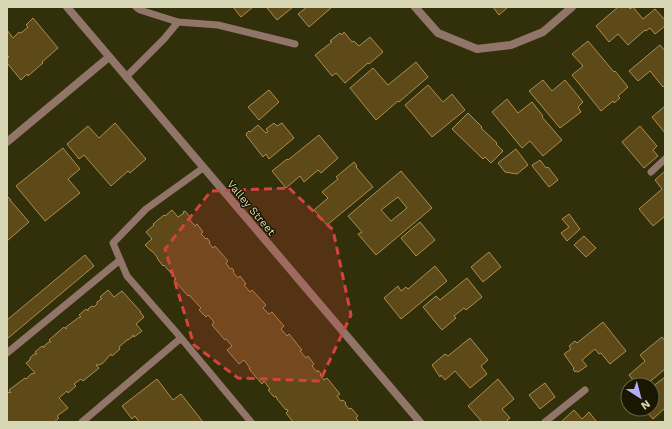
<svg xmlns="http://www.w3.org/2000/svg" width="672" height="429" font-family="'Work Sans',sans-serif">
  <rect width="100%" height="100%" fill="#32300b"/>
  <path fill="#5e4a18" stroke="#ab8f4f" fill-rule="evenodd" d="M233 7H253L241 17Z
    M268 7H293L277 20 267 8Z
    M307 7H332L309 27 298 14Z
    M493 7H508L499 15Z
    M618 7H628L630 9 633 7 643 19 655 9 665 20V26L655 34 650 28 646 31 645 30 628 45 618 34 609 42 596 26Z
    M33 18 58 48 42 62 43 63 28 76 27 74 21 80 7 63V58L9 57 7 55V30L13 38 19 32 21 33 28 27 26 25Z
    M344 32 352 42 354 41 359 46 370 37 383 52 369 64 368 63 345 83 336 73 332 76 315 55 332 42 330 41 340 33 342 35Z
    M588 41 614 72 615 71 628 87 618 96 620 98 614 103 613 101 601 111 572 75 583 66 572 54Z
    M660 45 665 51V85L663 87 650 71 638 81 629 71Z
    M416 62 428 77 399 102 398 101 376 120 350 88 373 68 388 85Z
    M543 80 552 91 565 80 583 102 578 107 581 112 560 128 529 91Z
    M428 85 443 102 452 94 465 110 432 137 405 105Z
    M269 90 279 102 259 120 248 107Z
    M507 99 518 113 532 102 543 116 542 117 562 140 543 156 530 141 522 148 492 112Z
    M665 106V133L652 117Z
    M468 113 482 127 481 128 497 143 496 144 503 151 491 163 485 157 483 159 452 129Z
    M115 123 146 159 130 173 128 171 111 186 84 155 79 159 67 144 88 126 99 138Z
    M274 123 277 126 282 123 294 138 269 159 266 154 263 157 246 135H247L246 134 249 131 250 132 258 125 266 133 268 132 266 129Z
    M640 126 657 146 653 150 658 156 644 168 622 142Z
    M319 135 338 158 321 173 318 170 304 182 300 176 286 188 272 171 287 159 288 160Z
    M63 148 80 169 68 179 80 193 45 221 16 186Z
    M516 149 528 165 517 174 505 172 498 163Z
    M540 160 546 168 548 167 558 180 549 187 533 167 532 165 539 161Z
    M354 162 357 166 356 167 373 187 327 225 314 210 328 198 322 192 338 179 336 177Z
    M401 171 432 208 376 255 358 234 362 232 348 216ZM398 197 407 208 391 221 381 210Z
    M665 171V216L653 226 639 209 662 189 655 180Z
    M7 196 11 200H10L29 222 7 241Z
    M172 210 178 217 184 213 183 212 185 211 191 218 190 220 195 226 197 224 203 232 201 234 206 239 207 238 210 242 209 243 213 248 215 246 228 261 226 263 230 269 232 268 234 271 233 272 238 278 240 276 246 284 244 285 250 292 252 290 266 305 263 308 269 314 272 312 284 326 281 329 287 336 289 334 302 350 300 351 306 358 308 356 314 364 312 366 317 372 318 370 321 374 320 375 324 380 327 378 340 394 337 396 341 401 343 400 346 403 345 404 349 409 351 408 358 416 356 418 359 422H293L286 413 288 411 287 409 286 410 277 399 276 396 274 397 268 390 270 389 264 381 262 384 249 369 250 368 244 360 239 364 227 350 232 346 226 339 225 340 212 325 214 322 208 315 206 317 199 310 201 308 189 295 188 296 174 280 176 279 164 265 163 266 157 258H158L152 251H151L145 245 152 239 146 232 154 225 153 224 164 215 165 216Z
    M569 214 580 229 567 241 561 233 569 227 562 219Z
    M420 222 435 240 416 256 401 238Z
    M584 236 596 248 586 257 574 245Z
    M489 252 501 267 483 282 471 267Z
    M85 255 94 266 7 339V320Z
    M435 266 447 281 401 319 384 298 398 286 401 291 406 287 408 289Z
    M467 278 482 297 466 310 464 308 454 316 456 318 442 330 423 307 436 296 440 300Z
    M108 290 114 297 122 291 141 312H140L144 317 136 324 142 331 134 337 133 335 132 337 128 340H127L119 347 120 349 112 356 111 354 103 363 99 365H96L99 368 83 381 81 379 74 384 76 386 68 393 67 391 59 398 68 408 57 416 59 418 54 422H7V394L9 392 11 393 9 390 25 378 26 379 31 374 35 373 26 363 30 360V358L34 354H37L35 352 42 346 44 348V346L49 342H51L49 340 64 327 66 329V327L78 318 81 317 79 315 86 309 88 311V309L92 306 94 307 97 304V302L101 299H102L100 297Z
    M603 322 626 351 610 364 601 353 599 354 595 349 582 360 587 366 578 372 576 371 575 372 573 369 574 368 564 354 571 349 569 346 575 341 577 343Z
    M662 337 665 341V369L646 385H637L629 375 645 361 640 355Z
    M470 338 488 360 481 366 487 374 470 388 455 371 445 380 441 375 440 377 432 365 445 354 448 356Z
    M665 377V408L653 419 644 409H652V387Z
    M157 379 173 400 181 394 203 422H139L135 416 132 419 122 406Z
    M498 379 514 399 502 409 510 418 507 420 508 422H482L468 406Z
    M545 383 555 397 540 409 529 395Z
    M574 410 582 419 589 412 596 421V422H561Z"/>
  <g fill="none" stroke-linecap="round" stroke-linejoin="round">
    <path stroke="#917568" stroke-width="7" d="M136 7 140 10 178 22 218 25 295 44
      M126 77 164 39 178 22
      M203 168 146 209 113 243 127 276 176 332 251 422
      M651 172 665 159
      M7 353 120 260
      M82 422 181 338
      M545 422 585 390"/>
    <path stroke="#917568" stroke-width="8" d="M415 7 438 33 477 49 511 45 543 32 572 7
      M7 142 109 57"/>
    <path stroke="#917568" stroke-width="8" d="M67 7 420 422"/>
  </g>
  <path fill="#d6423d" fill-opacity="0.2" stroke="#d6423d" stroke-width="3" stroke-dasharray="8 5" stroke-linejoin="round" d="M289 188 333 230 351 315 320 381 238 378 194 345 165 249 211 191Z"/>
  <g text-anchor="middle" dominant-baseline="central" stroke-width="3" stroke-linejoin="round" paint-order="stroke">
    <g font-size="11" fill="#d8d7b5" stroke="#191700">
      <text transform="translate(251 208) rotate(50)">Valley Street</text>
    </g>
  </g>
  <rect width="672" height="429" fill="none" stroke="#d8d7b5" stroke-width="16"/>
  <g transform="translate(640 397) rotate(144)"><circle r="19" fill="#191700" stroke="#656448"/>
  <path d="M0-3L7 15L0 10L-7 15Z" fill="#b2adfa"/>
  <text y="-6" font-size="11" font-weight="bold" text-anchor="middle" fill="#d8d7b5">N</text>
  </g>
</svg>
